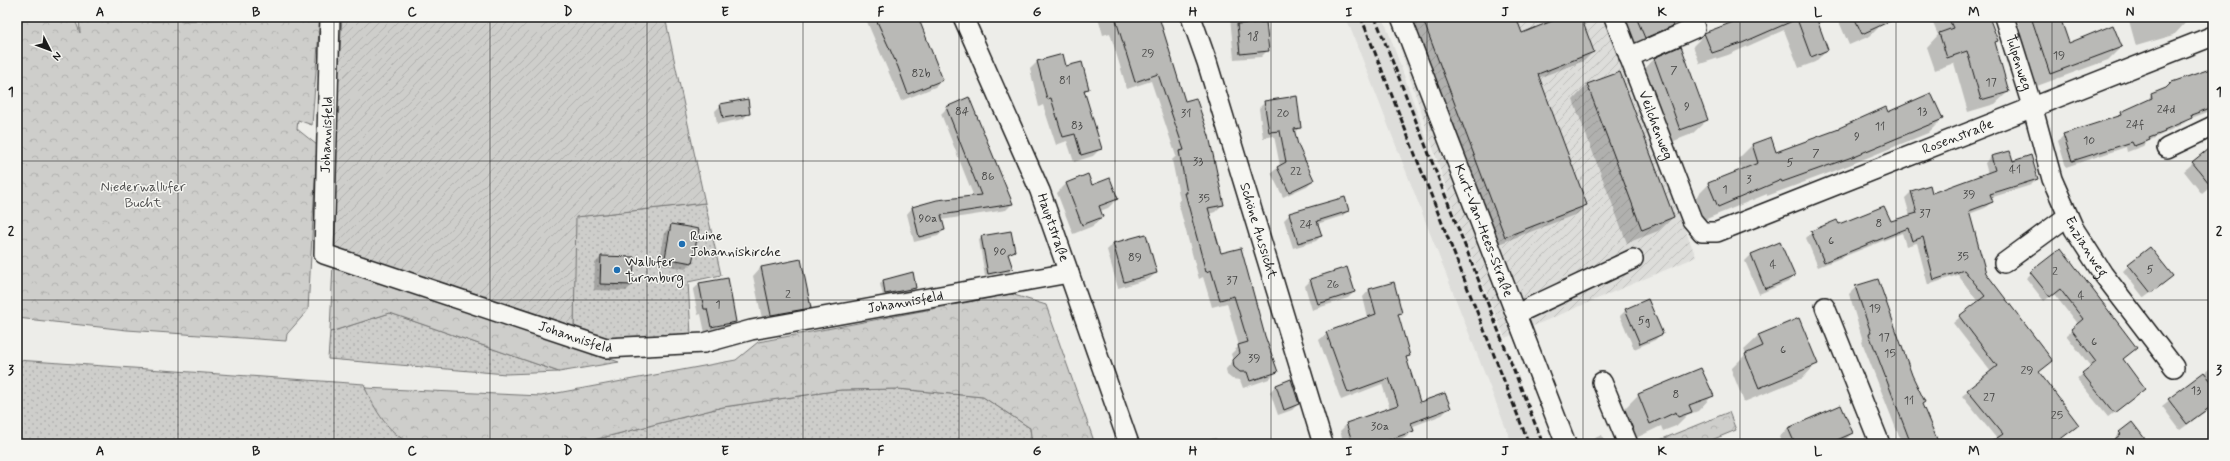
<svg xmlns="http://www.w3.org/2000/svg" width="2230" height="461" font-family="Mynerve,sans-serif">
  <defs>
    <pattern id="industrial-furrows" width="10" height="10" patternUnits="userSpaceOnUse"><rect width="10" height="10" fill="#ddddda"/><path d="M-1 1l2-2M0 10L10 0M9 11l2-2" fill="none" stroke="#bdbdba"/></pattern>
    <pattern id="grass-dots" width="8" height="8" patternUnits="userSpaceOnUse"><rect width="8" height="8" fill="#cececb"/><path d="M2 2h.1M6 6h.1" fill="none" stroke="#b0b0ae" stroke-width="1.8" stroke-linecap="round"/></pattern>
    <pattern id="forest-crowns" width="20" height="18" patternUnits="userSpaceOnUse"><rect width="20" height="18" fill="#cececb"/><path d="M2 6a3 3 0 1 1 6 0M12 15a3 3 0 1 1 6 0" fill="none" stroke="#b0b0ae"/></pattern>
    <pattern id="garden-furrows" width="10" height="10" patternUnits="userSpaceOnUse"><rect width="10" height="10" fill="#cececb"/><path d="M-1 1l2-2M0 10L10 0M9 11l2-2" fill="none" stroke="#b0b0ae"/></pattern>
  </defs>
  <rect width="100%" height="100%" fill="#edede9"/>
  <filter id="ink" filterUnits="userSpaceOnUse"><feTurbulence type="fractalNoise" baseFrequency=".025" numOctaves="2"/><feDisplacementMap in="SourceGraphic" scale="8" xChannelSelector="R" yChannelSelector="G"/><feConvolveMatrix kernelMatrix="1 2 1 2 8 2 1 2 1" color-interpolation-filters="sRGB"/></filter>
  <g filter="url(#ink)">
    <path fill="#ddddda" d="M1346 17H1383L1454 215 1544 444H1512Z"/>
    <path fill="url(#industrial-furrows)" d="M1390 17H1603L1696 257 1505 338 1455 215Z"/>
    <path fill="url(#grass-dots)" stroke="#757574" d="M705 203 721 275 688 282 691 335 605 342 574 329 575 217Z
      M390 313 559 372 506 374 328 359 330 332Z
      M17 360 364 384C375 408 386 431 411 444H17Z
      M898 389 983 397 1030 428 1032 444H578L723 407 841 390Z"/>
    <path fill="url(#forest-crowns)" stroke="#757574" d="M17 17H74L80 33 79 17H320L312 125 298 120 297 129 317 145 308 310 287 334 286 341 127 330 17 318Z
      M333 263 619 362 559 372 390 313 330 332Z
      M1011 294 1046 305 1095 444H1032L1030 428 983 397 898 389 841 390 723 407 578 444H411C387 432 376 411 365 388L541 396 736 360 758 342Z
      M1729 412 1736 430 1702 444H1650Z"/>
    <path fill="url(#garden-furrows)" stroke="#757574" d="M342 17H665L705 203 576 217 574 329 327 250Z"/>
    <path fill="#cececb" stroke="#757574" d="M119 17H304V18L119 22Z"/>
    <path fill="#0003" d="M865 17H916L942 80 935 87 901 101Z
      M1098 17H1164L1160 23 1185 102 1222 205 1215 212 1209 214 1220 254 1264 337 1277 371 1269 379 1243 388 1240 380 1232 379 1227 375 1226 369 1233 361 1231 354 1239 346 1227 303 1212 307 1203 277 1199 279 1178 202 1180 200 1172 160 1176 156 1151 81 1127 89 1110 33 1103 35Z
      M1230 17H1251V24L1268 50 1261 57 1234 59Z
      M1409 17H1515L1521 34 1544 25 1541 17H1580L1593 52 1584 61 1538 78 1586 205 1577 214 1496 245Z
      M1615 17H1669L1672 25 1657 40 1630 52Z
      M1738 17H1834L1817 24 1827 50 1815 62 1799 68 1784 30 1728 55 1700 64 1693 46 1705 34 1726 26Z
      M1837 17H1879L1882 24 1870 36 1849 45Z
      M1937 17H1985L2008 92 1995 104 1968 112 1954 63 1935 70 1927 47 1938 35 1932 21Z
      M2017 17H2059L2068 44 2121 47 2108 60 2037 86 2020 34 2021 33Z
      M2128 17H2187L2188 20 2174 35 2136 46Z
      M1680 48 1707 120 1692 134 1666 144 1640 74 1654 59Z
      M1038 61 1065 67 1088 89 1083 93 1101 148 1093 156 1074 162 1067 141 1056 145 1043 105 1039 107 1030 69Z
      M2213 75V110L2189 119 2184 123 2147 142 2143 146 2127 152 2126 147 2066 167 2058 141 2064 135 2118 117 2122 113 2146 102 2151 95Z
      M1587 85 1673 217 1658 231 1627 243 1573 100Z
      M1265 102 1300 127 1294 133 1297 145 1313 180 1307 186 1283 197 1271 173 1280 166 1274 136 1263 138 1259 108Z
      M721 105 749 113 743 119 717 124 715 111Z
      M947 108 1012 204 1006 210 941 220 944 230 938 236 914 242 907 214 912 208 974 197 941 114Z
      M1887 113 1942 119 1928 133 1837 170 1767 196V194L1704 220 1695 198 1709 184 1742 170 1738 159 1752 145 1776 153 1836 131 1839 129Z
      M2213 146V185L2202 194 2184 171Z
      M1991 157 2012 162 2037 179 2031 185 1990 198 1991 202 1985 208 1969 214 1985 274 2052 361 2039 372 2078 425 2054 444H1992L1997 439 1962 396 1991 372 1953 323 1978 302 1958 275 1928 285 1917 243 1906 246 1902 233 1818 267 1806 238 1812 232 1839 226 1890 222 1910 216 1905 198 1911 192 1929 186 1932 194 1988 174 1985 163Z
      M1066 184 1091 186 1117 199 1108 208 1100 211 1102 217 1093 226 1073 234 1057 193Z
      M1348 211 1342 216 1317 224 1321 236 1316 241 1293 248 1284 220 1290 214Z
      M672 225 697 230 691 263 685 269 659 264 665 232Z
      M1145 235 1156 273 1149 279 1118 288 1107 250 1113 244Z
      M982 237 1014 251 1007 255 1012 269 1009 272 985 276 979 240Z
      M1780 243 1794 276 1788 282 1759 294 1745 261 1751 255Z
      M2061 250 2136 348 2122 360 2138 394 2108 417 2077 379 2091 367 2066 335 2078 325 2054 294 2044 301 2026 278Z
      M601 257 632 285 626 291 594 290 595 263Z
      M2129 265 2165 282 2144 298 2123 271Z
      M761 267 810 308 802 316 763 323 753 276Z
      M1311 280 1354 292 1348 298 1312 310 1305 286Z
      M883 281 915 287 912 290 883 296 880 284Z
      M699 284 735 322 728 328 705 333 701 314 698 315 693 290Z
      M1856 287 1921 405 1939 444H1902L1862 342 1863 341 1849 294Z
      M1370 289 1401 313 1397 316 1409 356 1406 358 1420 404 1449 408 1442 415 1411 427 1413 431 1405 438 1394 442V444H1344L1340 431 1347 424 1390 409 1382 384 1341 400 1319 340 1327 333 1368 318 1363 297Z
      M1626 310 1661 334 1655 340 1634 349 1620 316Z
      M1759 336 1817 363 1803 378 1744 402 1731 369 1746 354 1744 350Z
      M2213 366V406L2180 430 2162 406Z
      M1276 385 1298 404 1292 410 1278 415 1270 392Z
      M1638 395 1712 396 1698 411 1687 415 1676 426 1663 431 1661 426 1636 438 1624 409Z
      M1841 406 1852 433 1843 442 1838 444H1782L1779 437 1788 428Z
      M2120 432 2148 444H2110Z
      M1602 435 1605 444H1581Z
      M1216 438 1217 444H1195L1197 442Z
      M1292 440 1294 444H1279Z"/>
    <path fill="#b9b9b6" stroke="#1c1c1c" d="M875 17H918L943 80 908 94 898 67Z
      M1115 17H1159L1185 101 1196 98 1209 136 1224 205 1208 208 1221 253 1241 248 1265 336 1278 372 1250 381 1247 372H1240L1234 367 1233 360 1240 353 1238 345 1248 342 1234 296 1220 300 1211 270 1206 272 1185 193H1187L1179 151 1184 150 1158 74 1135 82Z
      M1422 17H1516L1522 33 1562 17H1581L1594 52 1538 74 1587 205 1505 237Z
      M1636 17H1670L1673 26 1645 38Z
      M1731 17H1816L1828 50 1811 57 1797 19 1742 43 1712 53 1704 33 1733 22Z
      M1854 17H1899L1862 34Z
      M1948 17H1989L1998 41 1995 42 2009 92 1981 100 1967 51 1947 58 1939 33 1953 28Z
      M2042 17H2060L2069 43 2113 25 2122 47 2050 74 2032 20Z
      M1266 22 1269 51 1240 54 1237 24Z
      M1681 46 1708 120 1680 130 1654 58Z
      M1063 54 1066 66 1082 62 1089 89 1084 90 1102 149 1081 155 1075 134 1063 137 1051 98 1047 99 1037 61Z
      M2213 68V107L2191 115 2192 118 2164 130 2165 132 2149 138 2150 140 2134 146 2132 142 2072 161 2063 134 2122 115 2121 112 2152 98 2151 94 2166 88 2172 82Z
      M1620 72 1674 217 1642 230 1587 84Z
      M1931 93 1943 119 1852 157 1782 182 1781 180 1718 207 1708 183 1758 163 1752 144 1771 137 1776 152 1839 129V128L1886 107 1888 112Z
      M1297 96 1301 128 1294 129 1298 145 1314 180 1289 192 1277 167 1286 162 1280 131 1269 132 1264 101Z
      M969 97 1013 204 941 215 945 230 919 237 912 207 937 200 981 195 946 107Z
      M748 99 750 114 723 118 720 104Z
      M2213 145V188L2192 162Z
      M2010 151 2013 161 2031 155 2038 179 1990 194 1993 202 1969 211 1986 273 2053 361 2039 372 2079 425 2054 444H1988L2003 434 1967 390 1997 366 1959 316 1985 296 1964 270 1934 280 1923 237 1912 241 1908 228 1824 262 1811 231 1837 220 1839 224 1884 206 1891 221 1917 213 1911 191 1930 185 1932 193 1995 170 1991 156Z
      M1088 174 1092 185 1110 178 1118 199 1099 206 1103 217 1082 225 1066 183Z
      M1345 197 1349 211 1317 221 1322 236 1298 243 1289 213Z
      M671 224 699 229 692 263 665 258Z
      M1011 231 1015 251 1008 254 1013 269 988 274 981 236Z
      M1146 234 1157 273 1124 282 1113 243Z
      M1780 242 1795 276 1765 289 1751 254Z
      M2150 247 2173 276 2151 293 2128 264Z
      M2061 248 2137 348 2123 359 2145 389 2114 413 2082 373 2096 362 2071 329 2083 319 2060 289 2050 297 2030 272Z
      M601 256 634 257 633 285 600 284Z
      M801 259 811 308 771 315 761 267Z
      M1347 267 1355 292 1318 304 1310 279Z
      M913 272 916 288 885 294 883 280Z
      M728 278 736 322 711 327 707 309H704L699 283Z
      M1878 279 1912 375 1925 402 1922 404 1939 444H1911L1869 334 1871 333 1855 286Z
      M1394 282 1402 313 1398 314 1410 356 1406 357 1420 402 1445 393 1451 408 1411 423 1414 431 1377 444H1353L1346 423 1398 405 1389 378 1348 393 1326 332 1376 314 1369 289Z
      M1648 299 1663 334 1640 344 1625 309Z
      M1799 318 1818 364 1759 388 1745 354 1763 346 1758 335Z
      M1701 368 1714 396 1689 405 1692 412 1678 417 1676 412 1650 424 1638 394Z
      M2204 372 2213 384V405L2187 424 2168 399Z
      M1291 379 1299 404 1284 410 1276 385Z
      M1841 405 1853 433 1828 444H1795L1788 428Z
      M2132 422 2149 444H2109L2121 434 2119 432Z"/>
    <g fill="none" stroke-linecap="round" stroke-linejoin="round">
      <defs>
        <g id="minor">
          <path id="s1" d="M330 17 324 254 606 348 704 343 751 330 1069 273"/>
          <path id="s2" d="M963 17 1040 191 1129 444"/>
          <path id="s3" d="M1191 17 1207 62 1323 444"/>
          <path id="s4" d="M1401 17 1566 444"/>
          <path id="s5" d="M1614 17 1692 220 1702 232H1717L2213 36"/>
          <path id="s6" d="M2004 17 2033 109 2052 179 2074 229 2103 274 2174 367"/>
          <path d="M1629 57 1695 28 1691 17"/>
          <path d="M2167 148 2213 126"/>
          <path d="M2004 263 2068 216"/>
          <path d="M1825 307 1880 444"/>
          <path d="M1516 314 1633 259"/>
          <path d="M1602 382 1628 444"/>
        </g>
      </defs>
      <use href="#minor" stroke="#1c1c1c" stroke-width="22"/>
      <use href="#minor" stroke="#f6f6f2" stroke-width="19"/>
      <path stroke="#1c1c1c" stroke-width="3" stroke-dasharray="6 3" stroke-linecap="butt" d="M1361 17 1529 444
        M1375 17 1543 444"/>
    </g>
  </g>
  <path fill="none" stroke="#1c1c1c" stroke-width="1" stroke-opacity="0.55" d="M178 17V444M334 17V444M490 17V444M647 17V444M803 17V444M959 17V444M1115 17V444M1271 17V444M1427 17V444M1583 17V444M1740 17V444M1896 17V444M2052 17V444M17 161H2213M17 300H2213"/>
  <g fill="#1f6fb2" stroke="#f6f6f2" stroke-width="1.5">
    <circle cx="682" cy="244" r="4"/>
    <circle cx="617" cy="270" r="4"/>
  </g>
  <g text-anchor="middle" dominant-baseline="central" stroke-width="3" stroke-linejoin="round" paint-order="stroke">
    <g font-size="12" fill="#434342">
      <text x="1253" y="37">18</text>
      <text x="1148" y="54">29</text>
      <text x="2059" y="56">19</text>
      <text x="1674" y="71">7</text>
      <text x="921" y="74">82b</text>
      <text x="1065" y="81">81</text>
      <text x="1991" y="83">17</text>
      <text x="1687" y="107">9</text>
      <text x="2166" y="110">24d</text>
      <text x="962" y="112">84</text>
      <text x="1922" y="112">13</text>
      <text x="1186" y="114">31</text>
      <text x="1283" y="114">20</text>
      <text x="2135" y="125">24f</text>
      <text x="1077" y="126">83</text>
      <text x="1880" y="127">11</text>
      <text x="1857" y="137">9</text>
      <text x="2089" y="141">10</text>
      <text x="1816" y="154">7</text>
      <text x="1198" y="162">33</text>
      <text x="1790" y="163">5</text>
      <text x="2015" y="170">41</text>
      <text x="1296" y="172">22</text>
      <text x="988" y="177">86</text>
      <text x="1749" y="180">3</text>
      <text x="1725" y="190">1</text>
      <text x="1969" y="195">39</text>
      <text x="1204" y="199">35</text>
      <text x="1925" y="214">37</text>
      <text x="928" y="219">90a</text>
      <text x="1879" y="224">8</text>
      <text x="1306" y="225">24</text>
      <text x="1831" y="241">6</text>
      <text x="1000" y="252">90</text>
      <text x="1963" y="257">35</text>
      <text x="1135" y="258">89</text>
      <text x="1773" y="265">4</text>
      <text x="2150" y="270">5</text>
      <text x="2055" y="272">2</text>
      <text x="1232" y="281">37</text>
      <text x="1333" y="285">26</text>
      <text x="788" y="295">2</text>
      <text x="2081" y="296">4</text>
      <text x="718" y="305">1</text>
      <text x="1875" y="309">19</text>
      <text x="1644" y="321">5g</text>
      <text x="1884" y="338">17</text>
      <text x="2094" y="342">6</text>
      <text x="1783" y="350">6</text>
      <text x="1890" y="354">15</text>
      <text x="1254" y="359">39</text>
      <text x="2027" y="371">29</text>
      <text x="2196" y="391">13</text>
      <text x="1676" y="395">8</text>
      <text x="1989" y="398">27</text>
      <text x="1909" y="401">11</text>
      <text x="2057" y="416">25</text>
      <text x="1380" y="427">30a</text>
    </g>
    <g font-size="14" fill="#1c1c1c" stroke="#f6f6f2">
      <text stroke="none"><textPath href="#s6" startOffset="48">Tulpenweg</textPath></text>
      <text stroke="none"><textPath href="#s5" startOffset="116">Veilchenweg</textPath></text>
      <text transform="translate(327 135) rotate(-88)">Johannisfeld</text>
      <text stroke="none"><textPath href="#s5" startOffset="507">Rosenstraße</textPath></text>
      <text stroke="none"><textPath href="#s2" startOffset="229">Hauptstraße</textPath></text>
      <text stroke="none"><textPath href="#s3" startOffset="224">Schöne Aussicht</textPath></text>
      <text stroke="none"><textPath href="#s4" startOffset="229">Kurt-Van-Hees-Straße</textPath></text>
      <text stroke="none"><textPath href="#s6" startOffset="245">Enzianweg</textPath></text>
      <text stroke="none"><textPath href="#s1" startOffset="838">Johannisfeld</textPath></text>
      <text stroke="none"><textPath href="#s1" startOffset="502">Johannisfeld</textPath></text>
    </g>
    <g font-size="14" fill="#515151" stroke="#f6f6f2">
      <text x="143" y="187">Niederwallufer<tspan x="143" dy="16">Bucht</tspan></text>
    </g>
    <g font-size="14" fill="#1c1c1c" stroke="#f6f6f2" text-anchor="start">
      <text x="690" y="236">Ruine<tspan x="690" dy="16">Johanniskirche</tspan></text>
      <text x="625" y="262">Wallufer<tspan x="625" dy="16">Turmburg</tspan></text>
    </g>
  </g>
  <rect width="2230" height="461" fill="none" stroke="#f6f6f2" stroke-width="44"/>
  <g transform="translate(50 50) rotate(132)" stroke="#f6f6f2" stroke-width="3" paint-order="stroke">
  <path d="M0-3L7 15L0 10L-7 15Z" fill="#1c1c1c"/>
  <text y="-6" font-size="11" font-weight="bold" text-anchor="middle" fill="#1c1c1c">N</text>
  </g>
  <rect x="22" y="22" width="2186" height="417" fill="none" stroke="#1c1c1c" stroke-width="1.5"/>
  <g font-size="13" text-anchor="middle" font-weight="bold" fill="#1c1c1c">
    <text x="100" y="16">A</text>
    <text x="256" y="16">B</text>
    <text x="412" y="16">C</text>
    <text x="568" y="16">D</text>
    <text x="725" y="16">E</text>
    <text x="881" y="16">F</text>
    <text x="1037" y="16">G</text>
    <text x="1193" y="16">H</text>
    <text x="1349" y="16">I</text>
    <text x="1505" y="16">J</text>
    <text x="1662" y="16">K</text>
    <text x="1818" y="16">L</text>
    <text x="1974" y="16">M</text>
    <text x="2130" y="16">N</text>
    <text x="11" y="96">1</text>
    <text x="2219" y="96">1</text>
    <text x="11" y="235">2</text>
    <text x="2219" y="235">2</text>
    <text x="11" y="374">3</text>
    <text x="2219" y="374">3</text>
    <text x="100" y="455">A</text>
    <text x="256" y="455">B</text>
    <text x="412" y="455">C</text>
    <text x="568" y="455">D</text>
    <text x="725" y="455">E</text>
    <text x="881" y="455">F</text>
    <text x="1037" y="455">G</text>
    <text x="1193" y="455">H</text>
    <text x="1349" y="455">I</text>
    <text x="1505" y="455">J</text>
    <text x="1662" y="455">K</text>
    <text x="1818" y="455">L</text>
    <text x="1974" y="455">M</text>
    <text x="2130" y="455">N</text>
  </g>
</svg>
